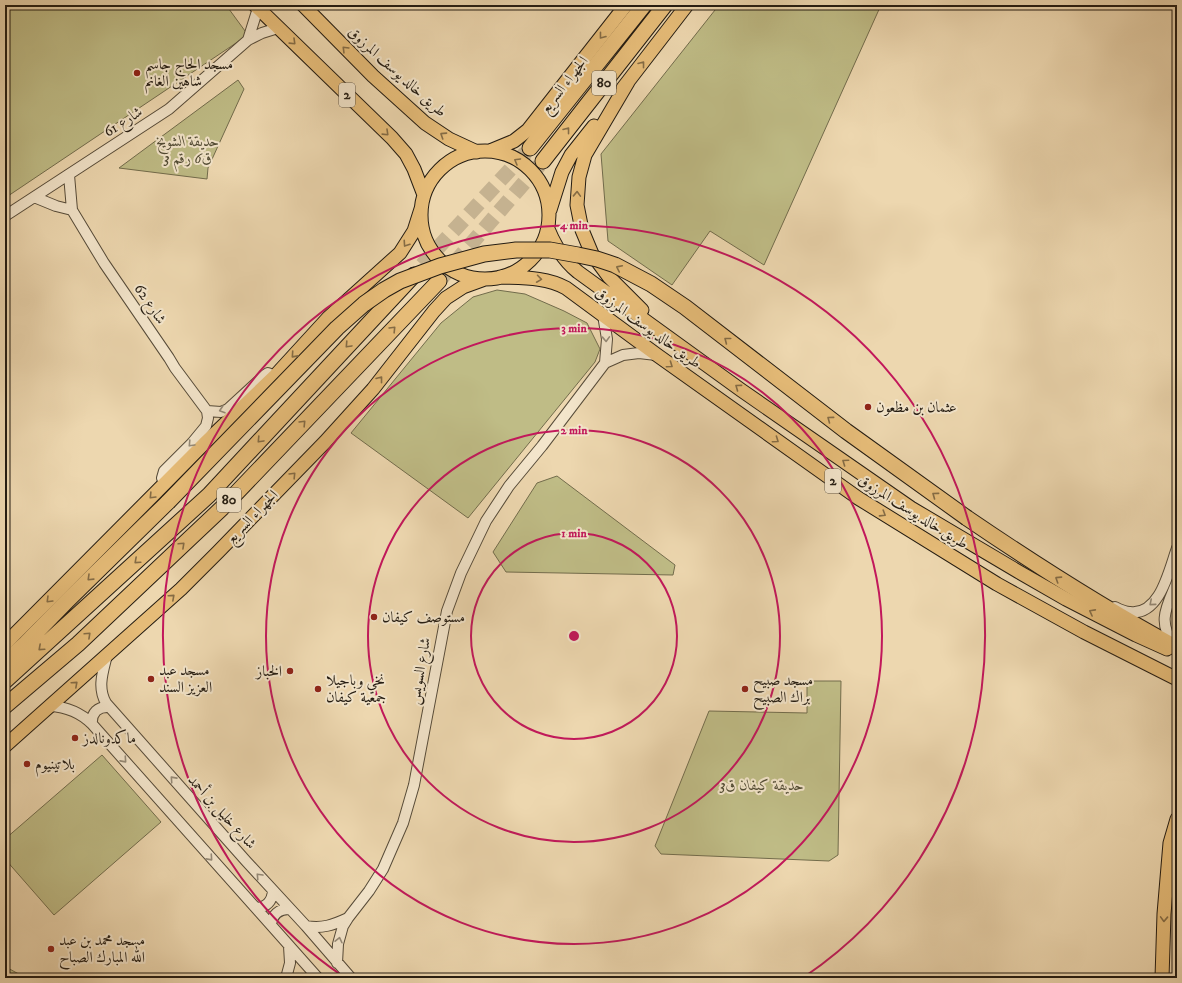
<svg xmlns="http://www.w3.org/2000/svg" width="1182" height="983" font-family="'IM FELL DW Pica',Amiri,serif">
  <rect width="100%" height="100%" fill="#edd7af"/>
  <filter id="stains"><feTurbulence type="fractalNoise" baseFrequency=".005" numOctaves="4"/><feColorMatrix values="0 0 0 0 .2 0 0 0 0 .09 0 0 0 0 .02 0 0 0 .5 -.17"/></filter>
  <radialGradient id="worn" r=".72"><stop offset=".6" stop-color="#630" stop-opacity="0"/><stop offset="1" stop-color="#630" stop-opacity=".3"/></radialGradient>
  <path fill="#bfbc86" stroke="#726c4c" d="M5 5H226L248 35 5 198Z
    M719 5H881L764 265 710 231 672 285 608 241 601 154Z
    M238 80 244 89 208 168 207 179 119 168Z
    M497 290 525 294 564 311 587 323 600 349 595 362 468 518 351 433 441 323 473 297Z
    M557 476 675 565 673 575 506 572 493 552 537 483Z
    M807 681H841L838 855 829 861 661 854 655 846 709 711 807 713Z
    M102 755 161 822 54 915 5 859V839Z
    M5 967H6L26 978H5Z"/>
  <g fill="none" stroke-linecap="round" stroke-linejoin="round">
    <path stroke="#c5b290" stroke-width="15" stroke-dasharray="15 8" stroke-linecap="butt" d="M422 265 530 148
      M439 281 543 161"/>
    <defs>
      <path id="minor" d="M248 40 258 8
        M69 175 72 210 104 263 169 358 175 368 207 411 208 418 206 426 192 443 164 471 162 478 164 484
        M34 197 56 206 72 210
        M5 216 169 109 248 40 262 33 278 28
        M603 315 607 339 605 363
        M207 411 221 412 228 409 265 375 268 373 275 376
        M1115 607C1119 609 1125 612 1130 612 1160 616 1169 570 1177 548
        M1175 646C1156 622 1167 606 1177 582
        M107 655C103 672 97 687 106 703L246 861 306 926 351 978
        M50 706C67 707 80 712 92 724L318 978
        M92 724C91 713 98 706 109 707
        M256 908C266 907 272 902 273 891
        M271 925C272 915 279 909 289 909
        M306 926C322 929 333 925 348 918
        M337 963 338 944 343 926 348 918 369 891 383 869 403 823 414 785 447 611 461 573 486 521 509 486 542 446 605 363 623 355 639 353 656 355
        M286 978 290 963 289 946"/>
      <path id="major" d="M255 5 392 138 406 154 414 169 424 195
        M303 5 373 76 425 123 449 139 477 152
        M628 82 585 155 579 177 577 205 582 230 592 254 609 277 642 310
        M623 88 687 5
        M490 151 514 141 528 130 626 5
        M421 215a64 64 0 1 1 128 0a64 64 0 1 1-128 0Z
        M550 210 562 172 571 155 594 126
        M548 229C555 246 564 261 578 272L741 390 911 508 1019 572 1066 599 1136 635 1167 649
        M500 277C523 278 546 277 566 288L657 355 858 498 997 584 1084 632 1177 679
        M5 644 204 444 275 376 329 317 400 253 414 231 421 209
        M5 746 181 589 218 552 325 442 373 389 434 311 446 298 463 287 485 279
        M1162 978 1164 914 1170 843 1177 819"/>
      <path id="highway" d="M530 148 644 5
        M543 161 665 5
        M967 518C1036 565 1103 608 1177 648
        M5 662 26 643 67 601 168 502
        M5 681 209 495 414 275
        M5 706 78 644 222 508 439 281"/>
    </defs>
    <use href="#minor" stroke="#564b39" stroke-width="12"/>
    <use href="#major" stroke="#241c12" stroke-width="15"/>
    <use href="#highway" stroke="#241c12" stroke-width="17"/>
    <use href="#minor" stroke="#f3e5cb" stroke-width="10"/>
    <use href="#major" stroke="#e6bc78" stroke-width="13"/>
    <use href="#highway" stroke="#e6bc78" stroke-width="15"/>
    <defs>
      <path id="highway-bridge" d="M168 502 337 328 364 304 384 290 400 281 440 266 484 254 516 250H550L578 255 597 259 615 265 651 284 685 307 846 431 967 518"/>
    </defs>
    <use href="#highway-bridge" stroke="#241c12" stroke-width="17" stroke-linecap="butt"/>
    <use href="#highway-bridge" stroke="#e6bc78" stroke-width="15"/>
  </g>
  <defs><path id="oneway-chevron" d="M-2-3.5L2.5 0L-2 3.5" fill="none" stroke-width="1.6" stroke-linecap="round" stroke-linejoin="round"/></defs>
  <g stroke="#856c45">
    <use href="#oneway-chevron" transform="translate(602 36) rotate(128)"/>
    <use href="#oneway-chevron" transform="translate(293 42) rotate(44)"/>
    <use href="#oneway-chevron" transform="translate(345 49) rotate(-135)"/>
    <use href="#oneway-chevron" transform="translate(642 64) rotate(-52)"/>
    <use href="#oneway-chevron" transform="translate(567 130) rotate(-52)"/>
    <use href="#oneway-chevron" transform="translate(386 133) rotate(44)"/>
    <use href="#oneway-chevron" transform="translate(443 135) rotate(-147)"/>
    <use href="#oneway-chevron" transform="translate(517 161) rotate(-150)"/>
    <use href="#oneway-chevron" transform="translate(577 194) rotate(-88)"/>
    <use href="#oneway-chevron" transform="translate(406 244) rotate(124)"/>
    <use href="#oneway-chevron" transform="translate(619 268) rotate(-154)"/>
    <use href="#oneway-chevron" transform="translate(539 279) rotate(8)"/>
    <use href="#oneway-chevron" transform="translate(393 329) rotate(-46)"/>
    <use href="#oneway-chevron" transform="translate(727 340) rotate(-142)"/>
    <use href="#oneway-chevron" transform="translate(348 345) rotate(133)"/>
    <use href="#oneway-chevron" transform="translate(294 355) rotate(132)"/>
    <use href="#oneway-chevron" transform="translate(670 365) rotate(35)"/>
    <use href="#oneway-chevron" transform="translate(380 379) rotate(-52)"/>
    <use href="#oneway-chevron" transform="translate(738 387) rotate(-144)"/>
    <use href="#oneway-chevron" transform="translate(830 419) rotate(-143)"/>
    <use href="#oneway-chevron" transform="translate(303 423) rotate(-46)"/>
    <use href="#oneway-chevron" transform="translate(260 440) rotate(133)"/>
    <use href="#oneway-chevron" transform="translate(776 440) rotate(35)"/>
    <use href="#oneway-chevron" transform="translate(845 462) rotate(-145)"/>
    <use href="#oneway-chevron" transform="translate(293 475) rotate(-46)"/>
    <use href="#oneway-chevron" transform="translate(935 495) rotate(-144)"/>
    <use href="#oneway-chevron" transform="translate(152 496) rotate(134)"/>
    <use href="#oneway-chevron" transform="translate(883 514) rotate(32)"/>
    <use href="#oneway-chevron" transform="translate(182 545) rotate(-43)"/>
    <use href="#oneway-chevron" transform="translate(137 561) rotate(138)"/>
    <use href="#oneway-chevron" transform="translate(90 578) rotate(136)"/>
    <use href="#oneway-chevron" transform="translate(1058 579) rotate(-147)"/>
    <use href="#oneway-chevron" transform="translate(172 597) rotate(-42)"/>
    <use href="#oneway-chevron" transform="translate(49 600) rotate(135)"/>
    <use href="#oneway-chevron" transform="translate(1092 612) rotate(-152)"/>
    <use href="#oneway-chevron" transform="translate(88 635) rotate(-43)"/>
    <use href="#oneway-chevron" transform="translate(41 648) rotate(138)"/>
    <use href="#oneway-chevron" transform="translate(75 684) rotate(-42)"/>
    <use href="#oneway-chevron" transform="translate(1164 919) rotate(92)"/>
  </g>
  <g stroke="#968b78">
    <use href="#oneway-chevron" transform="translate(606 339) rotate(88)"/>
    <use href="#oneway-chevron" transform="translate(222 410) rotate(162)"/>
    <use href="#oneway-chevron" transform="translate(191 444) rotate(133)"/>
    <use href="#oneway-chevron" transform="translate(1152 603) rotate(139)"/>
    <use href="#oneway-chevron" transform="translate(124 760) rotate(48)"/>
    <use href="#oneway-chevron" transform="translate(173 779) rotate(-132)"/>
    <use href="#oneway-chevron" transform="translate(210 858) rotate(48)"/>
    <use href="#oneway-chevron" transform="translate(259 876) rotate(-133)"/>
    <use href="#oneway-chevron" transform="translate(339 940) rotate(-77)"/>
  </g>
  <g fill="none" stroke="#c2185b" stroke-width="2">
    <circle cx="574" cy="636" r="103"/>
    <circle cx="574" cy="636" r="206"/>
    <circle cx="574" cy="636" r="308"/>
    <path d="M344 977A411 411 0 1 1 804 977"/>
  </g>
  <g fill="#8f2418" stroke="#f3e5cb" stroke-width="1.5">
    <circle cx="137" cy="73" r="4"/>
    <circle cx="868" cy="407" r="4"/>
    <circle cx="374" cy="617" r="4"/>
    <circle cx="290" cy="671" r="4"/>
    <circle cx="151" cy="679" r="4"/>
    <circle cx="318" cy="689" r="4"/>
    <circle cx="745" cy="689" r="4"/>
    <circle cx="75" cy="738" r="4"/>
    <circle cx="27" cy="764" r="4"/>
    <circle cx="51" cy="949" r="4"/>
  </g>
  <g text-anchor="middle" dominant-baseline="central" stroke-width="4" stroke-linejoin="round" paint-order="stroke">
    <g fill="#f3e5cb" stroke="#62584a" stroke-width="1">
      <rect x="592" y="71" width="24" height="24" rx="3"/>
      <rect x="339" y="83" width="16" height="24" rx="3"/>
      <rect x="825" y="469" width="16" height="24" rx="3"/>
      <rect x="217" y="488" width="24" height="24" rx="3"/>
    </g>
    <g font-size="14" font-weight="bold" fill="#241c12">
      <text x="604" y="83">80</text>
      <text x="347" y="95">2</text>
      <text x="833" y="481">2</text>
      <text x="229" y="500">80</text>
    </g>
    <g font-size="15" fill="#241c12" stroke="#f3e5cb" text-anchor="start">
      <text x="145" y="64">مسجد الحاج جاسم<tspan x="145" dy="17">شاهين الغانم</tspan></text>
      <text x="876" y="407">عثمان بن مظعون</text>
      <text x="382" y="617">مستوصف كيفان</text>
      <text x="159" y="670">مسجد عبد<tspan x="159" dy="17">العزيز السند</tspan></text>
      <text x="282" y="671" text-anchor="end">الخباز</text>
      <text x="326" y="680">نخي وباجيلا<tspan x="326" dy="17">جمعية كيفان</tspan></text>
      <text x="753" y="680">مسجد صبيح<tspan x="753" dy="17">براك الصبيح</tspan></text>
      <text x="83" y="738">ماكدونالدز</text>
      <text x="35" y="764">بلاتينيوم</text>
      <text x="59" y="940">مسجد محمد بن عبد<tspan x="59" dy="17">الله المبارك الصباح</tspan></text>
    </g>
    <g font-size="15" fill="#241c12" stroke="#f3e5cb">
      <text transform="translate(397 72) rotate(42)">طريق خالد يوسف المرزوق</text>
      <text transform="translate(564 85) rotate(-52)">الجهراء السريع</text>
      <text transform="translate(123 122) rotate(-33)">شارع 61</text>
      <text transform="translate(150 304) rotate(56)">شارع 62</text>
      <text transform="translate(648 328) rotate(36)">طريق خالد يوسف المرزوق</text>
      <text transform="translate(913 512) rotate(32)">طريق خالد يوسف المرزوق</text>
      <text transform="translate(252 517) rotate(-46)">الجهراء السريع</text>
      <text transform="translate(420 671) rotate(-80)">شارع السويس</text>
      <text transform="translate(222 812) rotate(48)">شارع خليل بن أحمد</text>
    </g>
    <g font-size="15" font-style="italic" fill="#524c35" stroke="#f3e5cb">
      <text x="188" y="141">حديقة الشويخ<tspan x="188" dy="17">ق6 رقم 3</tspan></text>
      <text x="762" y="785">حديقة كيفان ق3</text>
    </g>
  </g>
  <circle cx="574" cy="636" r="6" fill="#c2185b" stroke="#f3e5cb" stroke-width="2"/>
  <g font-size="12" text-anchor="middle" font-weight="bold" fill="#c2185b" stroke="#f3e5cb" stroke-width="4" stroke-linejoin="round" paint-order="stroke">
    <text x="574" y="229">4 min</text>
    <text x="574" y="332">3 min</text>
    <text x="574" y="434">2 min</text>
    <text x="574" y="537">1 min</text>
  </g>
  <rect width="1182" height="983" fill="none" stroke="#edd7af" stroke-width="20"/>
  <rect x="6" y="6" width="1170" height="971" fill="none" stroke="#241c12" stroke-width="2"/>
  <rect x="10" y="10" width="1162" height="963" fill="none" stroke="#241c12"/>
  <rect width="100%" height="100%" filter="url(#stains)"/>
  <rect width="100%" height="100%" fill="url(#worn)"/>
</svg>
